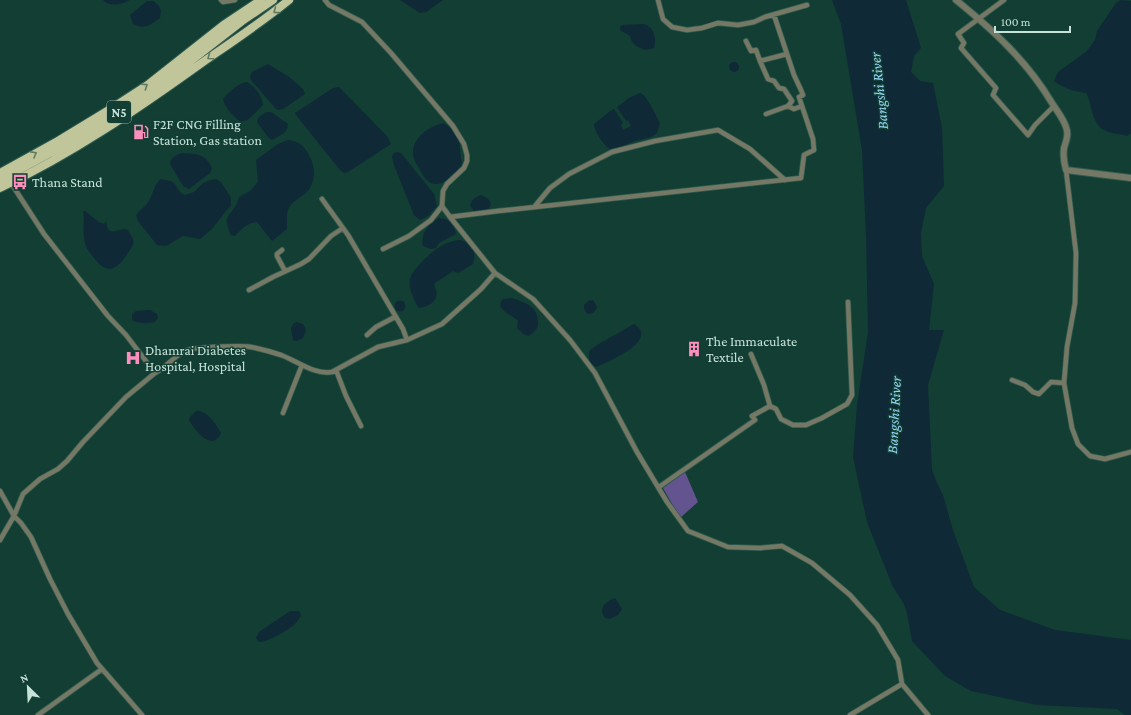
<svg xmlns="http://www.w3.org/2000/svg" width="1131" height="715" font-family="'Crimson Pro',serif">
  <rect width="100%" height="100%" fill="#123e33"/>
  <path fill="#635490" d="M685 472 698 502 680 518 663 488Z"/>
  <path fill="#0f2937" d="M103 0H130C122 4 110 8 103 0Z
    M400 0H443L426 12 420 13Z
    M832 0H906L921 48 914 56 911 72 920 81 933 83 942 128 944 186 926 208 921 233 922 256 934 284 929 330H944L928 385 932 470 937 483 943 495 953 530 974 587 1000 610 1055 630 1131 640V715H1125L1117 709 1037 705 971 691 945 676 912 641 907 613 904 604 893 587 867 522 853 457 857 405 868 332 866 236 862 150 841 24Z
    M1121 0 1131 1V133L1127 136C1121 134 1112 134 1106 131 1091 125 1093 105 1086 93 1073 91 1065 89 1054 81L1058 72 1087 51 1095 40 1097 31 1116 3Z
    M147 1H154L159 6 161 11 160 18C150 25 145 30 133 24L130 15Z
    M643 24C654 26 657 38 654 48L645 50 636 46 632 42 630 36 620 30V27L622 25Z
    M729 67a5 5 0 1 1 10 0a5 5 0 1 1-10 0Z
    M268 64 289 77 303 89 305 94 283 109 279 110 276 109 251 80 250 76 252 72Z
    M247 82C255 87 262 95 263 105L249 119 241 122C233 116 225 108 223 99 229 92 238 83 247 82Z
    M339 87 387 136 391 144 348 172 344 173 340 170 296 115 295 113 333 88Z
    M640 93C648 96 655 115 660 123L657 133 651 137 635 141 612 150C605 148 594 131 594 124L613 109H614L623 123 621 125 623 130 631 126 628 120 626 121 617 107 629 98Z
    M266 112H271L288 124C288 133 279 136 272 140L268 137 257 122 258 118Z
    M444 123C464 138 458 143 462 164 455 175 437 194 425 178 423 176 422 173 420 170 417 164 413 160 413 153 412 138 431 125 444 123Z
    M288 140C300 142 303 145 309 155 316 167 316 183 306 193 299 198 291 202 288 210 286 215 287 223 287 229L272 241 257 222C247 223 242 229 235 236L231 235C220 212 234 217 239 197L250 191 258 182 256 160 278 144Z
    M396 152 401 153 434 194 437 206 428 216 420 220 414 215 394 165 392 157 393 154Z
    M182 153C196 154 205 153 212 168L210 173 189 189 183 186 170 164C171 157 176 155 182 153Z
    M161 179C165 180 170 180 174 183 178 188 179 193 185 195L194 192 203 183 211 180 216 179 221 182 231 198V206L226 211 212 229 200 239 183 236 166 246 157 245 138 221 136 215C140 209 147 206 150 199 154 191 154 185 161 179Z
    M481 195C490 198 496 206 484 211 481 212 477 211 474 211L470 205C472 199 476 197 481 195Z
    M83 211H85L99 222 104 224 106 221C108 238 116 229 127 229 130 234 135 239 133 245 123 261 112 281 95 259 91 254 86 249 85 243 82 232 85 222 83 211Z
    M439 218C449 219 454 222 456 234L439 243 436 248 431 249 423 246C420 234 429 223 439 218Z
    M459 240C472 242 477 252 473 264L458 273 453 271 435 283 434 285C441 298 433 306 419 308 414 301 408 287 410 279 411 274 415 270 418 266 430 253 442 242 459 240Z
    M512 298C526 303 538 306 538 323 538 329 534 332 529 336 524 335 521 332 517 328L518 321C513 315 493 309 503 299Z
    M593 300 597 307C595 312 593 314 587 314L584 309V305L588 301Z
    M394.5 306a5.5 5.5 0 1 1 11 0a5.5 5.5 0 1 1-11 0Z
    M150 310 157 314 158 318 156 321C149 324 139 324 132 320V315L136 311Z
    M297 322 303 324 306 330 303 338 297 341 293 340 291 328 294 323Z
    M634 324C660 340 608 362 596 367L589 361V351L597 345Z
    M196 411C207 410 216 424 221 433 212 453 195 430 189 420L190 417Z
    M615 598 622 609 618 615 610 619 605 618C598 608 605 602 615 598Z
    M290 611H299L301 615C299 619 297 622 294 625 288 630 266 643 259 642L256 638 259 632Z"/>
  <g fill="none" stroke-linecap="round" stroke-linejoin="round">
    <defs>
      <path id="minor" d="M221 0 223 2 235 0
        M325 0 329 5 362 22 391 53 453 126 464 144 467 155V161L464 168 447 184 443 191 442 206 431 220 409 236 383 249
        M658 0 663 19 672 27 687 30 702 28 718 23 738 25 754 22 765 17 807 5
        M1004 0 958 34 964 43 961 48 996 88 993 95 1028 135 1035 125 1054 106
        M746 41 751 51 756 50 760 61 787 54
        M760 61 768 79 774 81 779 88 784 89 792 101 788 106 794 109 802 106
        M766 114 788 106
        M1066 170 1076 253 1075 303 1067 347 1064 383 1072 428 1078 444 1090 456 1105 459 1131 452
        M11 183 44 234 108 316 126 335 155 373
        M322 199 348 235 403 329 407 340
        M442 206 450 217
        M535 206 550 188 569 174 612 152 655 141 718 130 750 149 785 180
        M282 250 277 254V256L285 271
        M495 273 450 217 498 211 801 178 804 155 814 150 813 139 799 97 803 95 801 90 794 75 774 15
        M249 290 273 277 301 264 309 259 331 236 343 228
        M367 335 376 327 395 317
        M336 370 346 396 361 426
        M1012 380 1025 385 1033 392 1039 394 1051 382 1064 383
        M770 406 776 409 781 419 793 425H806L822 418 847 404 852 395 848 302
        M283 413 302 365
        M659 487 755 420 752 416 770 406 764 385 751 354
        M0 491 14 516 21 523 31 537 50 579 68 614 97 663 142 715
        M0 540 14 516 23 494 40 479 58 469 67 461 83 442 126 397 155 373C167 367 176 354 187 350 197 347 242 345 251 347 261 349 272 352 281 355 297 361 314 375 332 372L378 347 407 340 442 324 481 289 495 273 533 299 570 340 595 373 637 452 667 502 688 531 728 547 760 548 782 546 812 563 850 595 877 625 898 660 902 684 928 715
        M38 715 102 669
        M850 715 902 684"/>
      <path id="tertiary" d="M956 0C994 31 1027 61 1052 103 1057 111 1063 118 1066 127 1069 135 1066 141 1064 148 1063 155 1064 163 1066 170L1131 178"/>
      <path id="trunk" d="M0 173 58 141 109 110 149 84 225 24 261 0
        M0 180 74 140 137 101 166 80 242 21 273 0
        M0 188C72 154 139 108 203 62 232 42 262 22 289 0"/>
    </defs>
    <use href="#minor" stroke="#325c51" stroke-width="6"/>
    <use href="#tertiary" stroke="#325c51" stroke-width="8"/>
    <use href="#trunk" stroke="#325c51" stroke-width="10"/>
    <use href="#minor" stroke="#757864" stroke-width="4.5"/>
    <use href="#tertiary" stroke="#757864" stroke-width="6"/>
    <use href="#trunk" stroke="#c0c69a" stroke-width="8"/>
  </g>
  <defs><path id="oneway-chevron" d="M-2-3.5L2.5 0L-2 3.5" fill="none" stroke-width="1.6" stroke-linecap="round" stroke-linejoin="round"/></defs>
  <g stroke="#607b61">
    <use href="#oneway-chevron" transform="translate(276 11) rotate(143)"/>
    <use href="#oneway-chevron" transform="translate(210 57) rotate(145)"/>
    <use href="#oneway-chevron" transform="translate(145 86) rotate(-34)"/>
    <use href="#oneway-chevron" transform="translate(34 154) rotate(-29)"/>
  </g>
  <defs>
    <symbol id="fuel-bare" viewBox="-9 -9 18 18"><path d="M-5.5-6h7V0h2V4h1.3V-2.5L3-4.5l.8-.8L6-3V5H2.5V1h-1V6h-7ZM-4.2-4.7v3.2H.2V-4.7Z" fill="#fe8ebe" stroke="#123e33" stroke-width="2.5" paint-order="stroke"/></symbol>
    <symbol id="bus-bare" viewBox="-9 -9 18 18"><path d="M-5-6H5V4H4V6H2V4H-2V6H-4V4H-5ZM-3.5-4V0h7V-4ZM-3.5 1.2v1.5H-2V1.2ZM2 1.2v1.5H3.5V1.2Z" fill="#fe8ebe" stroke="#123e33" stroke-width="2.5" paint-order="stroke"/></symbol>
    <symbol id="building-bare" viewBox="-9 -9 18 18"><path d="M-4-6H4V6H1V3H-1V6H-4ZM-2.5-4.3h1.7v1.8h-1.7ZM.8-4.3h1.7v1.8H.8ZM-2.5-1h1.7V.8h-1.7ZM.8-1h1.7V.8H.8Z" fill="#fe8ebe" stroke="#123e33" stroke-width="2.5" paint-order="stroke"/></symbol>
    <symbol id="hospital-bare" viewBox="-9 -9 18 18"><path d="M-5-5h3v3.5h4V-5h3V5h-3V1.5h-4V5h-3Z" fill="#fe8ebe" stroke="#123e33" stroke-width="2.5" paint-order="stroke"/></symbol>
  </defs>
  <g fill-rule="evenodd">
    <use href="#fuel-bare" x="130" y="121" width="22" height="22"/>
    <use href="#bus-bare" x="9" y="171" width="22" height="22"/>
    <use href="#building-bare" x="683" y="338" width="22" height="22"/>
    <use href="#hospital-bare" x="122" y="347" width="22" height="22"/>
  </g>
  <g text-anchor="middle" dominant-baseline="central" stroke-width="3" stroke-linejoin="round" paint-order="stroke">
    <rect fill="#123e33" stroke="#90b1a7" stroke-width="1" x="107" y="101" width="24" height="22" rx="3"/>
    <g font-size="13" font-weight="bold" fill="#c6e2d9">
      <text x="119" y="112">N5</text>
    </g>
    <g font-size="14" fill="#c6e2d9" stroke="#123e33" text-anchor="start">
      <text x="153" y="124">F2F CNG Filling<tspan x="153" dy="16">Station, Gas station</tspan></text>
      <text x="32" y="182">Thana Stand</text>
      <text x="706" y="341">The Immaculate<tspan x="706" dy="16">Textile</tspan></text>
      <text x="145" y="350">Dhamrai Diabetes<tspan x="145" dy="16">Hospital, Hospital</tspan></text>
    </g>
    <g font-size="15" font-style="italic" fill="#95d3f6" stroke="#123e33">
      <text transform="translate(879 91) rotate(-96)">Bangshi River</text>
      <text transform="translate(894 415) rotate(-87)">Bangshi River</text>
    </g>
  </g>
  <g transform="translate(28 687) rotate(336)" stroke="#123e33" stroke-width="3" paint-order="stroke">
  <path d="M0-3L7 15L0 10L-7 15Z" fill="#c6e2d9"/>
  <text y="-6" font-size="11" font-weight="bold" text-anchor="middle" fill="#c6e2d9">N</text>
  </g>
  <path d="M995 26v6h75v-6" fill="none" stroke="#c6e2d9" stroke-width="2"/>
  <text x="1001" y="26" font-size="12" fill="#c6e2d9" stroke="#123e33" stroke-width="3" paint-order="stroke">100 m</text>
</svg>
